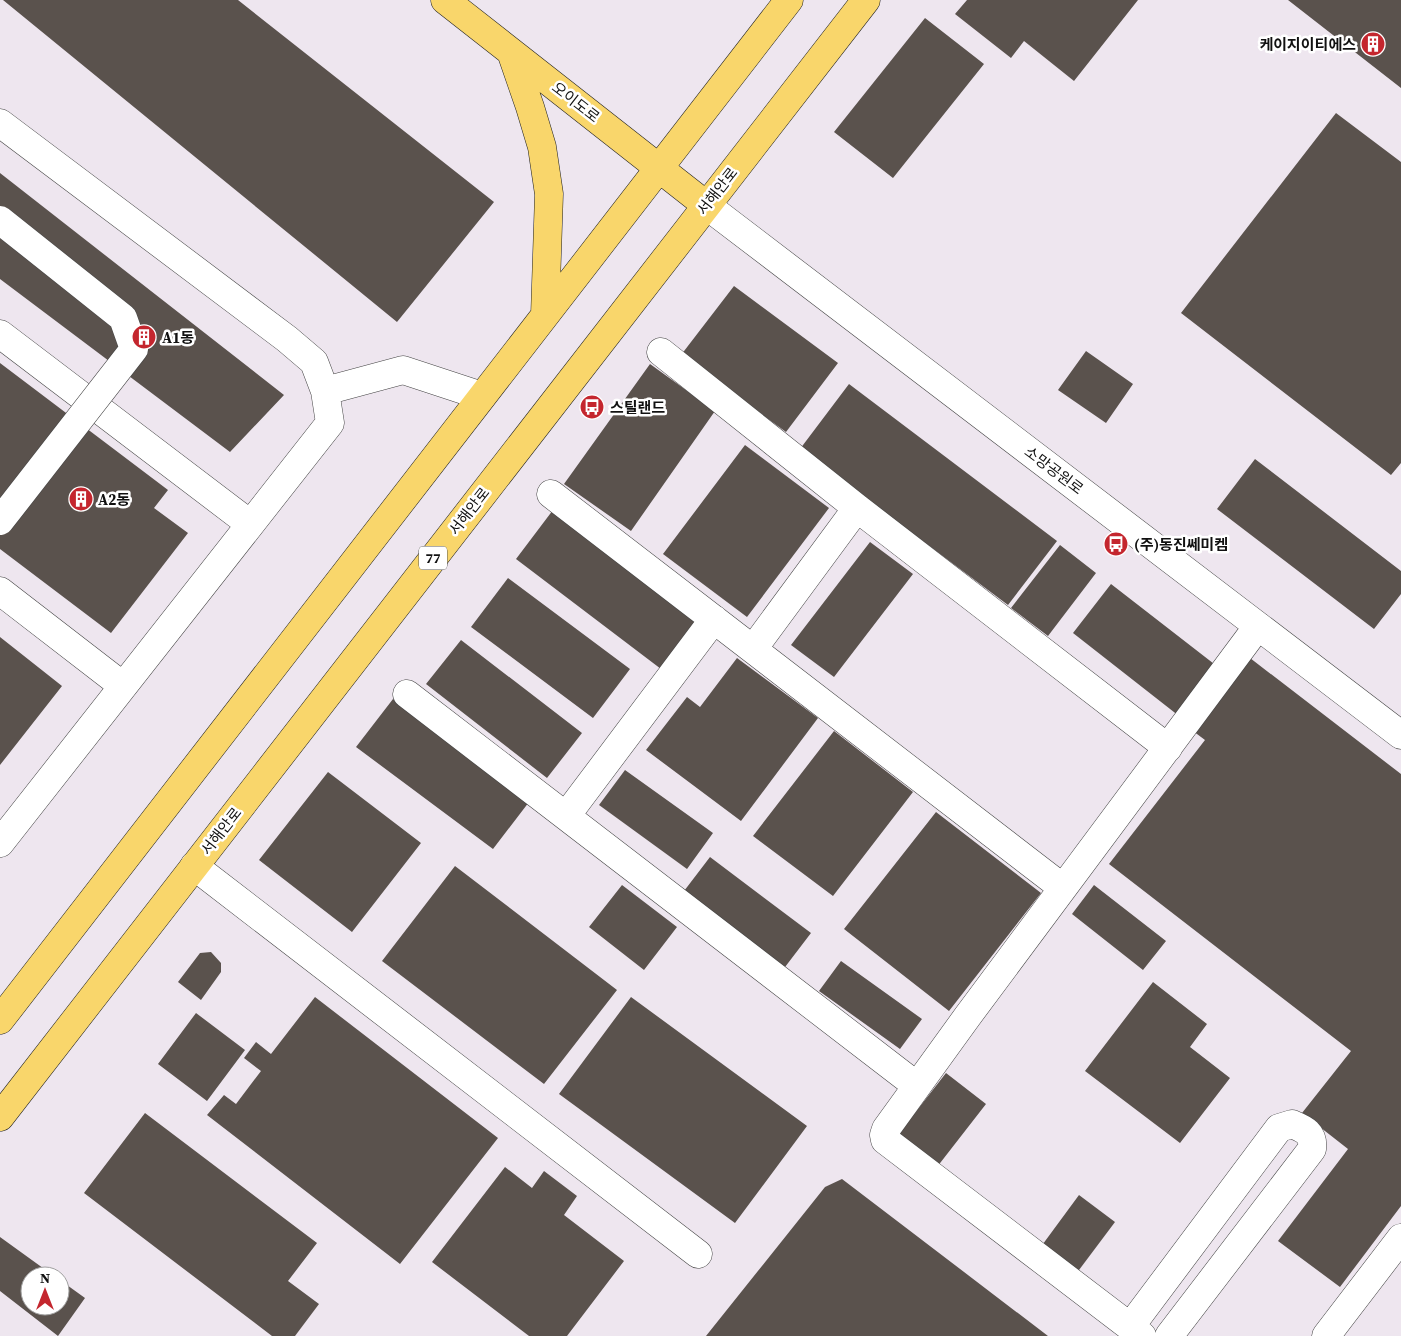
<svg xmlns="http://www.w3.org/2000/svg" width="1401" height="1336" font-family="'Source Serif 4','Noto Sans KR',serif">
  <rect width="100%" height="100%" fill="#fffdf5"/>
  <path fill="#eee6ef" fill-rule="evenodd" d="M0 0H1401V1336H0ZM30 1276H60V1306H30Z"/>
  <path fill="#5a524d" d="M3 0H238L494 202 397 322Z
    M967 0H1138L1074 81 1024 41 1011 58 955 14Z
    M1288 0H1401V88Z
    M925 18 984 64 893 178 834 132Z
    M1336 113 1401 162V463L1391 475 1181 313Z
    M0 173 284 395 230 452 0 279Z
    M734 286 838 363 786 432 681 355Z
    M1086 351 1133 384 1106 423 1058 390Z
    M0 363 168 490 154 508 188 533 111 633 0 549Z
    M650 364 715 411 631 531 564 484Z
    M849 384 1057 541 1008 605 800 449Z
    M745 445 829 508 747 617 663 554Z
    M1255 459 1401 571V594L1374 629 1217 509Z
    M553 510 698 621 661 669 516 559Z
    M870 542 913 574 834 677 791 645Z
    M1060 545 1096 573 1048 636 1011 608Z
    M508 578 630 669 593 718 471 627Z
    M1111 584 1218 667 1179 716 1073 633Z
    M0 637 62 686 0 765Z
    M461 640 582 733 547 778 426 684Z
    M737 658 818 718 741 821 646 750 687 697 700 707Z
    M1250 658 1401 774V1206L1340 1287 1278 1241 1348 1149 1302 1113 1351 1051 1109 864 1205 740 1193 731Z
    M393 699 529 802 493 849 356 747Z
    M834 731 913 792 833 896 753 836Z
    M625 770 713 833 687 869 599 805Z
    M328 772 421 843 352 932 259 860Z
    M936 812 1041 893 949 1011 844 929Z
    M710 857 811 933 782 971 681 895Z
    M455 866 617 990 544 1084 382 961Z
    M622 885 677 927 644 970 589 927Z
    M1094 885 1166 941 1143 970 1072 914Z
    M211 952 221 963V972L201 1000 178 982 200 953Z
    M841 961 922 1019 900 1049 819 991Z
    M1153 982 1207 1024 1190 1047 1230 1078 1180 1143 1085 1071Z
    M315 997 498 1138 400 1264 207 1115 224 1095 236 1104 261 1071 244 1058 256 1042 271 1054Z
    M631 997 807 1126 735 1223 559 1094Z
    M196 1013 245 1050 207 1101 158 1064Z
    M946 1073 986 1104 937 1167 897 1136Z
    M145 1113 317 1243 288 1281 319 1304 295 1336H272L84 1193Z
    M505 1167 532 1188 544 1171 577 1196 564 1215 624 1261 567 1336H529L432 1262Z
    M842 1179 1048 1336H706L825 1187Z
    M1079 1195 1115 1222 1076 1274 1040 1248Z
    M0 1237 54 1276H30V1306H60V1280L85 1298 58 1336 0 1291Z"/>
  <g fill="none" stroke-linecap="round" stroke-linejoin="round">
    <defs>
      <path id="minor" d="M0 123 287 339 314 362 325 391 330 423 0 843
        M706 205 1401 735
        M0 334 250 524
        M661 352 857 508 1168 748
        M325 391 403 370 482 396
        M551 494 1063 888
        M0 591 123 686
        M753 649 857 508
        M407 694 917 1086
        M566 816 714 619
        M194 866 698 1254
        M1130 1327 1279 1128 1292 1124C1304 1129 1314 1133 1312 1149L1169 1336
        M1142 1336 885 1140 884 1135 886 1129 967 1017 1258 626
        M1326 1336 1401 1238"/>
      <path id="major" d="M445 0 706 205
        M511 52 530 107 542 147 549 194 545 315
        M0 1020 789 0
        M0 1117 866 0"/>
    </defs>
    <use href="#minor" stroke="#444" stroke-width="29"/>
    <use href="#major" stroke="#222" stroke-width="29"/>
    <use href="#minor" stroke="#fff" stroke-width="28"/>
    <use href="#major" stroke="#f9d66b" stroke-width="28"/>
    <defs>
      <path id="minor-bridge" d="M0 220 123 318 134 349 0 521"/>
    </defs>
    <use href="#minor-bridge" stroke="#444" stroke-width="29" stroke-linecap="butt"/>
    <use href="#minor-bridge" stroke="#fff" stroke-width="28"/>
  </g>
  <defs>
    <symbol id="building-disc" viewBox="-11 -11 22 22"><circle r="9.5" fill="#c4262e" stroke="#fff"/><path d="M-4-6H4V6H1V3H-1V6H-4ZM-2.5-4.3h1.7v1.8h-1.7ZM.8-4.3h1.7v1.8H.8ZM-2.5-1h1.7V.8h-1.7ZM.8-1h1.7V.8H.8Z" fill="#fff"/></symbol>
    <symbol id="bus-disc" viewBox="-11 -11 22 22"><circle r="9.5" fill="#c4262e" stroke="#fff"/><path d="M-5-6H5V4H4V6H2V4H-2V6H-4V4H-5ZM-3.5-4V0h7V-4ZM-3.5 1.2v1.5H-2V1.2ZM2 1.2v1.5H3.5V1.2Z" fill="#fff"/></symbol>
  </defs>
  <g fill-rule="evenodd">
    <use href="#building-disc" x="1359" y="30" width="28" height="28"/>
    <use href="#building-disc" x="130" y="323" width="28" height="28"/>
    <use href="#bus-disc" x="578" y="393" width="28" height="28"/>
    <use href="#building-disc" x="67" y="485" width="28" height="28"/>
    <use href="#bus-disc" x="1102" y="530" width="28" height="28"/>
  </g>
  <g text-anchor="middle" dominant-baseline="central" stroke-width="5" stroke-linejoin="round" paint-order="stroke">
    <rect fill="#fff" stroke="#585858" stroke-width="1" x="419" y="546.5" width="28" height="23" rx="4"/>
    <g font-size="14" font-weight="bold" fill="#111">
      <text x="433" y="558">77</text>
    </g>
    <g font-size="15" font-weight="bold" fill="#111" stroke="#fff" text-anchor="start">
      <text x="1356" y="44" text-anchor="end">케이지이티에스</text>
      <text x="162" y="337">A1동</text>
      <text x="610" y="407">스틸랜드</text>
      <text x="98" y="499">A2동</text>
      <text x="1134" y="544">(주)동진쎄미켐</text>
    </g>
    <g font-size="15" fill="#111" stroke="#fff">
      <text transform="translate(576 102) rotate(38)">오이도로</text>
      <text transform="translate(717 191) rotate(-52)">서해안로</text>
      <text transform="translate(1054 470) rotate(37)">소망공원로</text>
      <text transform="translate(469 511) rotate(-52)">서해안로</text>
      <text transform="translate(221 831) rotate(-52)">서해안로</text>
    </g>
  </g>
  <g transform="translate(45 1291)"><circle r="24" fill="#ffffff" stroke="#a0a0a0"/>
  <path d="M0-4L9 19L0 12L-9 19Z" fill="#c4262e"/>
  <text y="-8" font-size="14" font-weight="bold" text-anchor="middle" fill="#111111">N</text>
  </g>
</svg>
